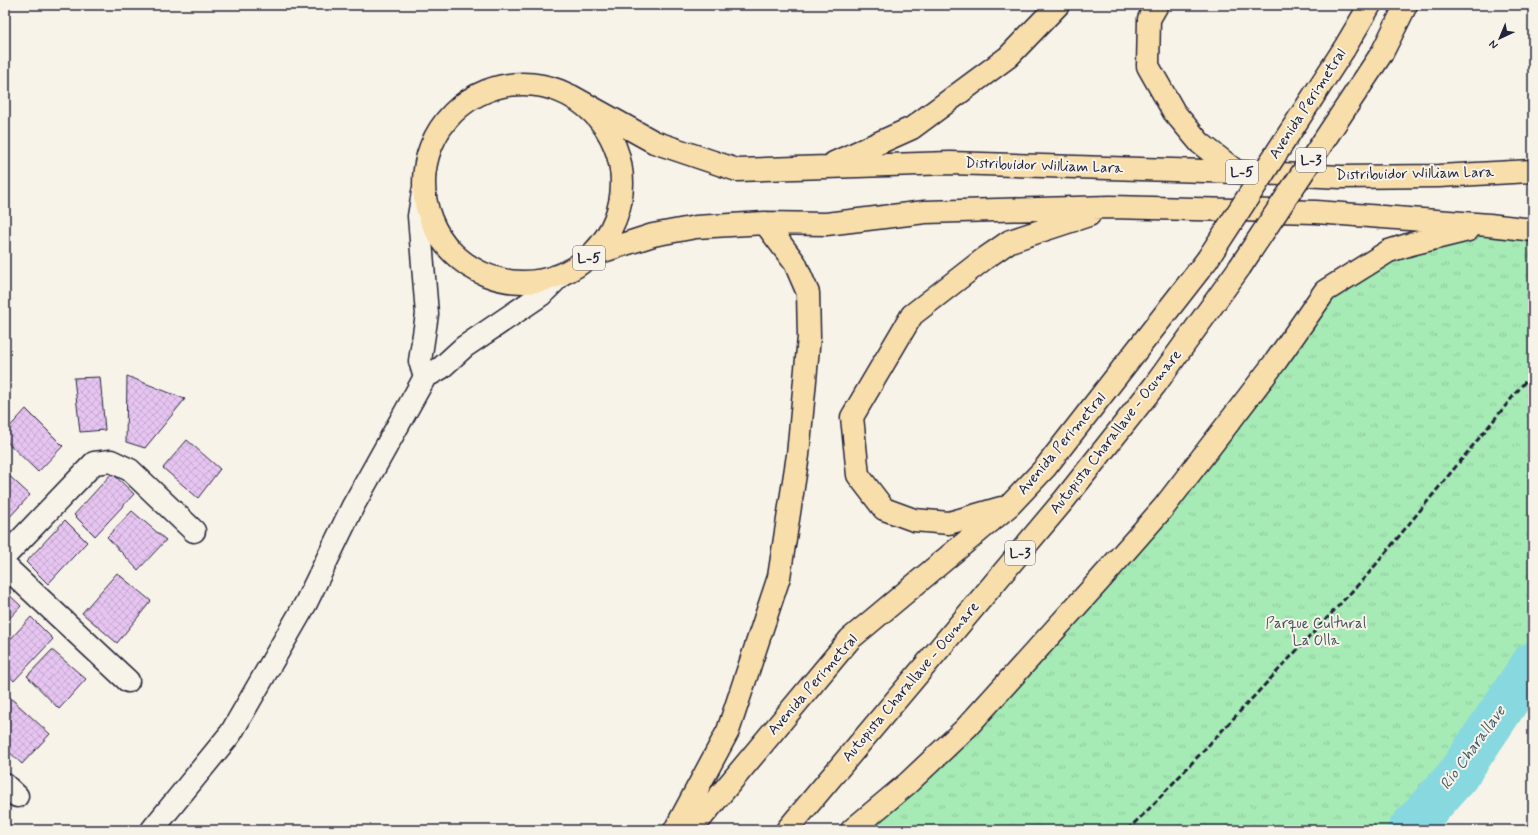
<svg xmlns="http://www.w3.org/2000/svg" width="1538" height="835" font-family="Mynerve,sans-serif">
  <defs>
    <pattern id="park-tufts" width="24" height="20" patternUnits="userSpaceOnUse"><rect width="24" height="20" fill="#a6eab5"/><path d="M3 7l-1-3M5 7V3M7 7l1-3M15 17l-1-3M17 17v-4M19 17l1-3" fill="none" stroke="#8fc89d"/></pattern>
    <pattern id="building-cross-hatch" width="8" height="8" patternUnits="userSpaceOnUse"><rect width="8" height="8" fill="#e6c5f1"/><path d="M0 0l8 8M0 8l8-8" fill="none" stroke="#c5a9d0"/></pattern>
  </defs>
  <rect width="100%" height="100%" fill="#f7f3e8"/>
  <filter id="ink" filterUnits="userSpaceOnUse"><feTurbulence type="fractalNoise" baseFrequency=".025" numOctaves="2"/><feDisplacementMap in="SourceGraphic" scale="8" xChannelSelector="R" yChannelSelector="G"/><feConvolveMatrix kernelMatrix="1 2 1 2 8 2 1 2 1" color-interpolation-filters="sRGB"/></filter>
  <g filter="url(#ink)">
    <path fill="url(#park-tufts)" stroke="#648678" d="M1489 225 1533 230V663L1457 776 1409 830H852L1035 650 1325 291 1369 263Z"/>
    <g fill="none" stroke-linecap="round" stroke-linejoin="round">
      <path stroke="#88d9df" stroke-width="43" d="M1409 830 1457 776 1533 663"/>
    </g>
    <path fill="url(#building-cross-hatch)" stroke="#22223b" d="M127 376 185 399 145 448 126 442Z
      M100 377 105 430 80 432 74 378Z
      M26 409 63 446 38 472 5 440V432Z
      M187 440 220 469 198 498 163 468Z
      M5 472 30 495 5 522Z
      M112 473 134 494 95 536 74 515Z
      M132 511 166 540 138 570 107 537Z
      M65 520 87 542 48 584 26 562Z
      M117 573 151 601 117 643 82 613Z
      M5 591 21 606 5 623Z
      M31 617 53 639 14 681 5 671V645Z
      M52 650 86 679 59 709 27 676Z
      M5 693 50 734 22 764 5 748Z"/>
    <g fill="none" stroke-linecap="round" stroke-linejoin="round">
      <defs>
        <path id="street" d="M423 192 419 216 427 314 420 361 425 377
          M5 556 94 463 111 461 130 470 194 531
          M5 566 128 681
          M5 785 17 796
          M152 830 231 733 306 603 353 506 425 377 441 368 464 347 541 295 559 277"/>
        <path id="highway" d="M1157 5 1149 19 1148 66 1174 112 1200 143 1237 172
          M1344 49 1370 5
          M1382 53 1406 5
          M424 183a99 99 0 1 1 198 0a99 99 0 1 1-198 0Z
          M571 96 654 142 737 170 950 163 1237 172 1341 177 1439 176 1533 171
          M834 163 912 128 1008 57 1058 5
          M594 254 653 235 696 227 765 223 826 224 925 212 1110 207 1316 212 1489 225 1533 230
          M1001 508 949 523 914 520 884 509 858 475 852 417 912 315 984 259 1010 241 1089 215
          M675 830 728 731 779 577 798 455 809 337 808 293 795 263 765 223
          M691 830 850 639 1010 505 1045 468 1207 260
          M787 830 1064 500 1155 385 1240 267
          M852 830 908 783 966 728 1099 581 1164 507 1276 361 1325 291 1389 251 1411 244 1468 230"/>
      </defs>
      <use href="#street" stroke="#22223b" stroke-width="25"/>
      <use href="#highway" stroke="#22223b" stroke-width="25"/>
      <use href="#street" stroke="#f7f3e8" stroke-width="22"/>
      <use href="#highway" stroke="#f8deab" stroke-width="22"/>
      <path stroke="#22223b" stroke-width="3" stroke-dasharray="6 3" stroke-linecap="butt" d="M1127 830 1148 810 1369 573 1533 372"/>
      <defs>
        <path id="highway-bridge" d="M1207 260 1344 49
          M1240 267 1382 53"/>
      </defs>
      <use href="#highway-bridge" stroke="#22223b" stroke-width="25" stroke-linecap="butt"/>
      <use href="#highway-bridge" stroke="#f8deab" stroke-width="22"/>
    </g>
  </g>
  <g text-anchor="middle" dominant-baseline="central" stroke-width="4" stroke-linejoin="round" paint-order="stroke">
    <g fill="#f7f3e8" stroke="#62616f" stroke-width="1">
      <rect x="1296" y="148" width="30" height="24" rx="3"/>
      <rect x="1226" y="160" width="32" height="24" rx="3"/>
      <rect x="573" y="246" width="32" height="24" rx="3"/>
      <rect x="1005" y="541" width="30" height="24" rx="3"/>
    </g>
    <g font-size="14" font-weight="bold" fill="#22223b">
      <text x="1311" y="160">L-3</text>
      <text x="1242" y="172">L-5</text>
      <text x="589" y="258">L-5</text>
      <text x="1020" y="553">L-3</text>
    </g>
    <g font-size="15" fill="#22223b" stroke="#f7f3e8">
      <text transform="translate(1308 104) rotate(-57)">Avenida Perimetral</text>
      <text transform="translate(1044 166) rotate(2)">Distribuidor William Lara</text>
      <text transform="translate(1415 174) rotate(-1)">Distribuidor William Lara</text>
      <text transform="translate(1116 432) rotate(-52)">Autopista Charallave - Ocumare</text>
      <text transform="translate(1062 444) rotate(-50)">Avenida Perimetral</text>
      <text transform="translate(911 682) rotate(-50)">Autopista Charallave - Ocumare</text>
      <text transform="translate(813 685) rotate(-49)">Avenida Perimetral</text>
    </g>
    <g font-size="15" fill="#43545a" stroke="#f7f3e8">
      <text x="1316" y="624">Parque Cultural<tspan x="1316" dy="17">La Olla</tspan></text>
    </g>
    <g font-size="16" font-style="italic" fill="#41596c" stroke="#f7f3e8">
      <text transform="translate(1473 748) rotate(-54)">Río Charallave</text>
    </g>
  </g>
  <rect width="1538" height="835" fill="none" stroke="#f7f3e8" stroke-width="20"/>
  <rect x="10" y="10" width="1518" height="815" fill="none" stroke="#22223b" stroke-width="1.5" filter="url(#ink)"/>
  <g transform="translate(1500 38) rotate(224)" stroke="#f7f3e8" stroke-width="3" paint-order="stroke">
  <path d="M0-3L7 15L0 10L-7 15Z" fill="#22223b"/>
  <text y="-6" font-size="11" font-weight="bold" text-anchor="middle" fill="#22223b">N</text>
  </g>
</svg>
